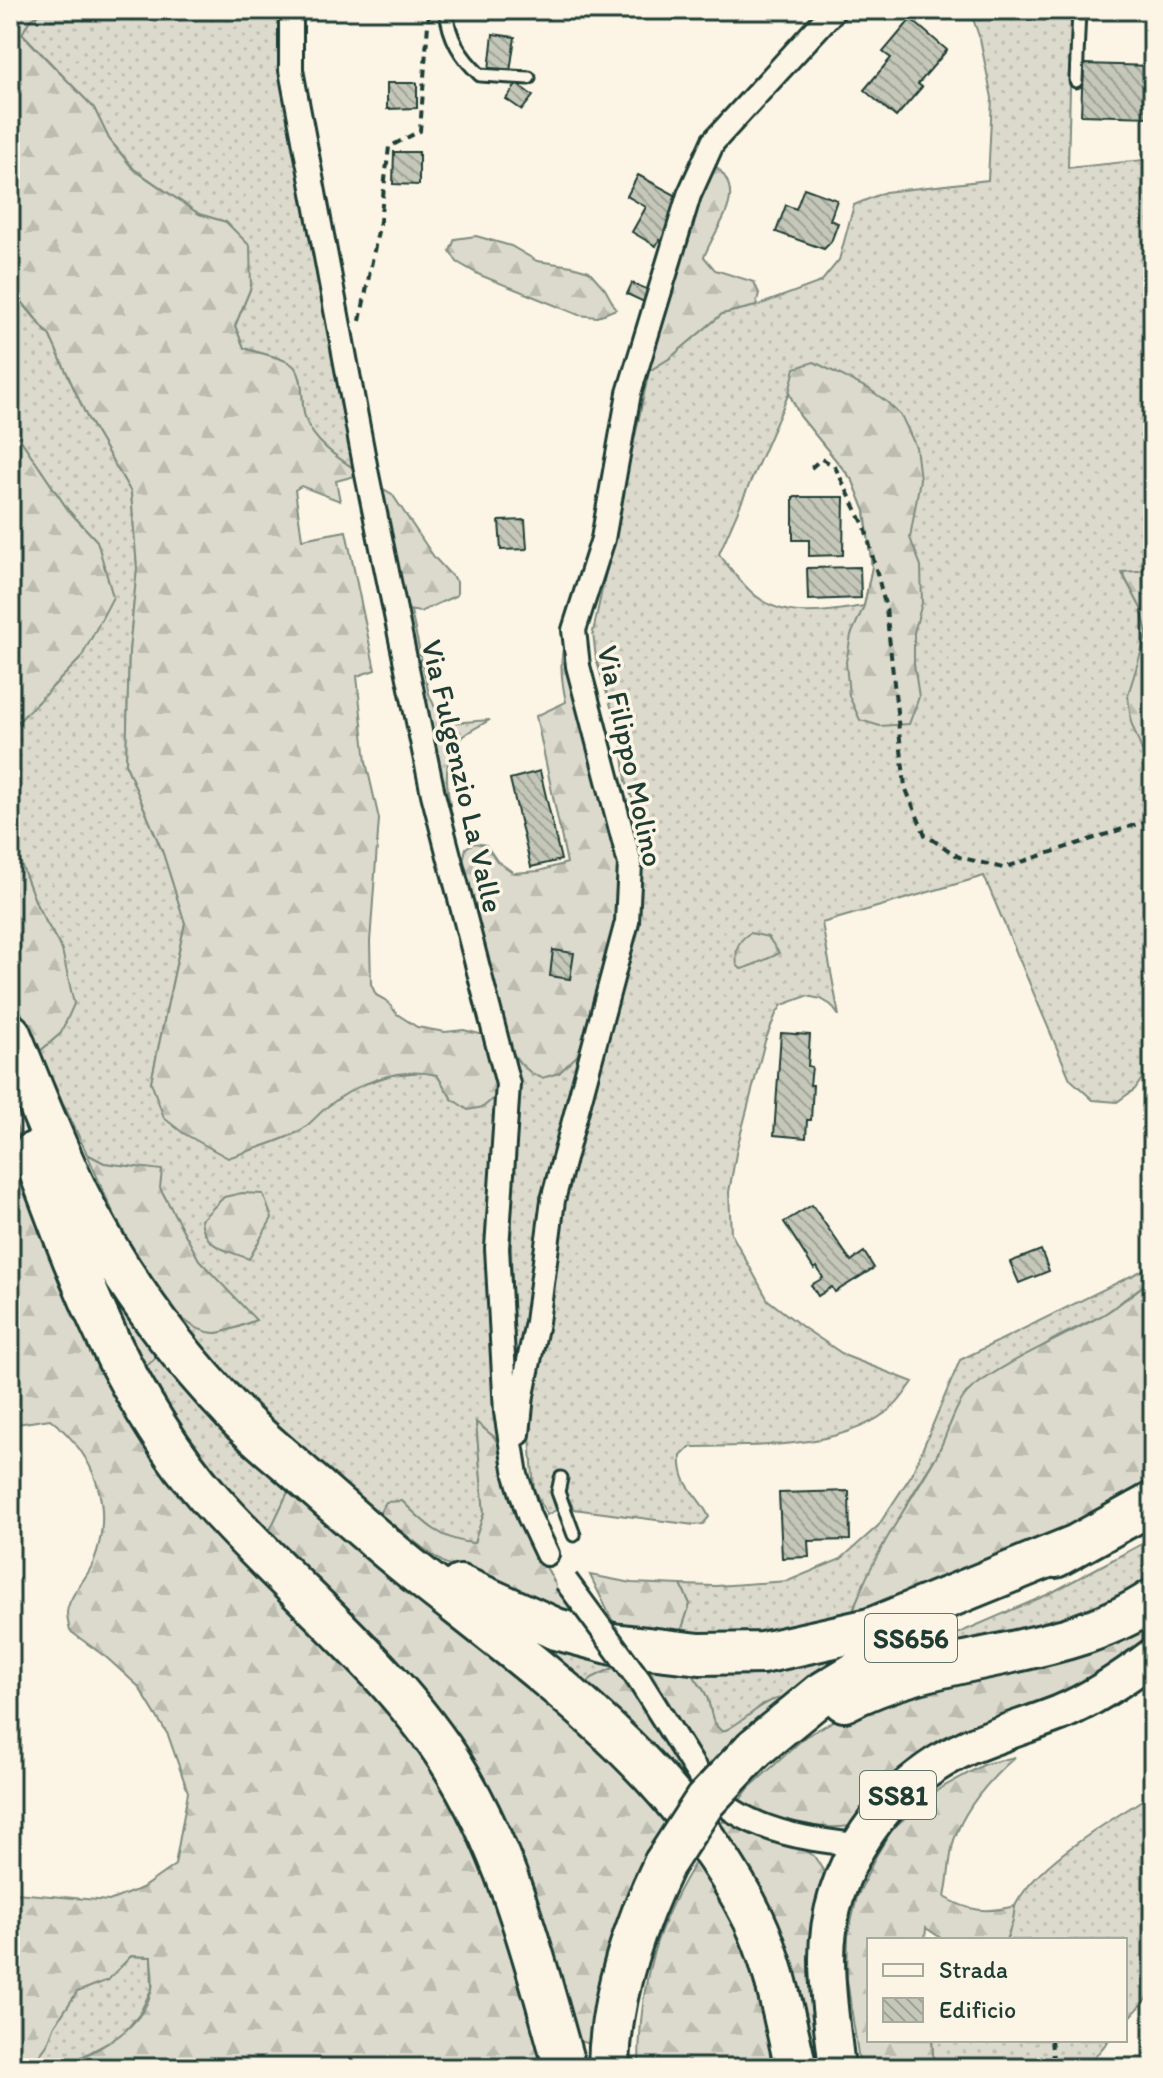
<svg xmlns="http://www.w3.org/2000/svg" width="1163" height="2078" font-family="Itim,sans-serif">
  <defs>
    <pattern id="grass-dots" width="8" height="8" patternUnits="userSpaceOnUse" patternTransform="scale(2)"><rect width="8" height="8" fill="#dcdacc"/><path d="M2 2h.1M6 6h.1" fill="none" stroke="#bcbcb0" stroke-width="1.8" stroke-linecap="round"/></pattern>
    <pattern id="forest-firs" width="22" height="20" patternUnits="userSpaceOnUse" patternTransform="scale(2)"><rect width="22" height="20" fill="#dcdacc"/><path d="M5 1l3.5 6h-7zM16 11l3.5 6h-7z" fill="#bcbcb0"/></pattern>
    <pattern id="building-back-hatch" width="6" height="6" patternUnits="userSpaceOnUse" patternTransform="scale(2)"><rect width="6" height="6" fill="#c5c7b9"/><path d="M-1 5l2 2M0 0l6 6M5-1l2 2" fill="none" stroke="#9fa397"/></pattern>
  </defs>
  <rect width="100%" height="100%" fill="#fcf5e5"/>
  <filter id="ink" filterUnits="userSpaceOnUse"><feTurbulence type="fractalNoise" baseFrequency=".0125" numOctaves="2"/><feDisplacementMap in="SourceGraphic" scale="16" xChannelSelector="R" yChannelSelector="G"/><feConvolveMatrix kernelMatrix="1 2 1 2 8 2 1 2 1" color-interpolation-filters="sRGB"/></filter>
  <g filter="url(#ink)">
    <path fill="url(#grass-dots)" stroke="#7e8c80" stroke-width="2" fill-rule="evenodd" d="M45 10H276L300 183 362 474C341 460 314 444 305 418 300 402 306 374 291 364 279 356 258 353 244 348L235 326 251 287 226 222 199 214 134 169 109 139 94 108 22 33 29 21Z
      M970 10H1072L1068 168 1153 159V570L1122 573 1141 608 1147 633 1140 659 1145 761 1153 779V1062L1135 1089 1117 1102 1093 1100 1070 1079 984 876 822 923 839 1016 831 1005 821 999 807 996 782 1005 776 1014 765 1041 737 1148 729 1192 731 1233 768 1300 804 1328 846 1356 913 1382C907 1390 901 1400 894 1406 843 1451 754 1445 690 1447L681 1456C679 1487 698 1493 709 1517L703 1524 694 1525 574 1509 564 1490 551 1493 556 1510 547 1515 534 1490 530 1436 534 1379 554 1295 556 1240 561 1211 635 903 646 837 626 781 621 738 596 659 593 632 649 371 670 358 722 314 756 306 821 282 839 260 854 205 885 192 988 180 992 98 980 39ZM789 393 800 416 853 481 865 511 872 567 864 606C829 611 786 621 756 596 742 585 730 568 719 554Z
      M10 292 14 293 50 336 87 417 131 492 137 568 129 652 126 765 163 853 185 923 151 1082 165 1118 327 1106 356 1087 391 1075 423 1072 437 1075 452 1099 501 1092 502 1451 494 1437 476 1423 484 1513 474 1544C442 1541 424 1523 402 1501L386 1503 379 1514 310 1455 221 1370 175 1314C209 1336 219 1336 255 1320L199 1260 160 1188 131 1168 104 1163 87 1154 39 1052 61 1033 62 950 37 906 10 835V730L81 658 97 541 68 510 10 424Z
      M402 609 411 611 429 694 439 717 450 723 490 720C478 727 461 734 454 746 439 771 452 808 455 835L445 814Z
      M585 1048 525 1361 514 1379 511 1245 513 1175 520 1097 510 1049 520 1063Z
      M1153 1265V1278L1105 1314 1058 1337 966 1393 937 1455 912 1495 870 1573 855 1604 852 1618 763 1649 674 1639 682 1628 690 1604 681 1585 716 1586 788 1581 841 1559 878 1526 912 1474 960 1360Z
      M159 1350 218 1424 242 1450 289 1490 262 1547 202 1471 143 1367Z
      M1153 1538V1590L1122 1611 917 1658 945 1639 1049 1594Z
      M533 1632 604 1651 617 1666 592 1678 586 1685 526 1643Z
      M855 1650 806 1694 763 1704 738 1725 722 1732C707 1718 713 1706 704 1691 698 1681 694 1680 691 1668Z
      M1153 1793V1992L1125 2023V1940H1006C1012 1929 1011 1914 1016 1904 1041 1859 1111 1821 1153 1793Z
      M131 1956 151 1957 152 1988 139 2015 121 2036 61 2068H35L31 2066 47 2045 55 2025 77 1992 108 1980Z
      M932 2040H1109L1086 2068H934Z"/>
    <path fill="url(#forest-firs)" stroke="#7e8c80" stroke-width="2" d="M10 10H45L29 21 22 34 94 108 109 139 133 169 199 214 226 222 250 246 251 287 235 326 244 348C257 353 281 357 291 364 306 374 300 402 305 418 314 444 341 460 362 474L336 481 340 501 301 486 295 490 302 539 346 531 375 670 357 676 366 762 379 819 370 942 371 984 376 995 387 1001 397 1014 417 1027 445 1032 464 1030 488 1036 501 1092 483 1107 468 1110 452 1099 437 1075C398 1066 357 1083 327 1107 317 1115 309 1126 298 1132 277 1143 250 1150 228 1158L183 1133 164 1118 151 1082 185 923 163 853 126 765 129 652 137 568 131 492 87 417 50 336 15 293 10 292Z
      M712 163C751 194 717 222 704 257L715 270 754 282 759 293 756 306 722 314 670 358 649 371 658 323 685 226Z
      M476 236 511 246 537 261 572 266 589 271 605 289 616 309 597 317 579 315 480 275 457 262 450 251 455 239Z
      M814 362 869 389 887 402 902 417 916 447 920 479 910 538 921 566 922 603 914 633V664L919 697 909 724 880 726 860 720 849 696 846 662 851 635 864 606 872 567 865 511 853 481 800 416 789 393 795 368Z
      M10 424 68 510 97 541 113 597 81 658 10 730Z
      M375 484 392 494 434 557 457 582V595L420 612 402 609Z
      M1153 570V779L1131 722 1128 695 1147 633 1141 608 1122 572Z
      M572 623 620 832V923L585 1048 559 1073 542 1078 532 1074 520 1063 510 1049 465 879 463 861 466 848 474 843 486 845 497 861 514 873 539 871 567 863 536 716 566 702C560 674 558 649 572 623Z
      M10 835 37 906 62 950 74 1004 61 1033 39 1052 10 988Z
      M750 933 768 937 779 953C777 955 744 969 741 969L737 965C735 950 737 941 750 933Z
      M10 1108 47 1215 93 1331 395 1706 488 1854 554 2068H61C96 2050 141 2033 152 1989 154 1979 151 1967 151 1957L131 1956 108 1980 77 1992 55 2025 47 2045 31 2066 10 2058V1900L16 1893 109 1901 142 1888 175 1865 188 1792 168 1735 138 1686 107 1658 70 1631C69 1626 67 1619 67 1613 68 1596 87 1579 93 1563 115 1508 96 1455 50 1419L10 1425V1314L21 1303 16 1280 10 1278Z
      M87 1154 104 1163 162 1170 160 1188 199 1260 256 1320C244 1324 227 1333 215 1333 157 1330 108 1200 87 1154Z
      M242 1193 263 1194 272 1218 249 1259C225 1249 205 1249 201 1220L224 1197Z
      M1153 1278V1487L1123 1516 852 1618C864 1566 910 1503 937 1455 946 1438 956 1401 970 1390 1010 1358 1059 1340 1103 1315 1121 1304 1137 1290 1153 1278Z
      M99 1280H113L159 1350C156 1359 152 1363 143 1367Z
      M476 1422 494 1437 502 1451 520 1519 557 1587 591 1632 481 1588 428 1552 379 1514 386 1502 402 1501C424 1523 442 1541 474 1543L484 1513Z
      M289 1490 350 1542 477 1633 677 1817 591 2044 567 2038 515 1869 262 1547Z
      M590 1575 632 1583 681 1585 690 1604 682 1628 674 1639 614 1624Z
      M1153 1616V1647L862 1823C823 1836 774 1817 737 1804L749 1788 805 1737 844 1715Z
      M646 1664 691 1668C694 1680 698 1681 704 1691 713 1706 707 1718 722 1732 753 1718 763 1694 800 1696L709 1772Z
      M617 1666 701 1783 685 1804 586 1685 592 1678Z
      M1015 1757C989 1780 965 1807 954 1840 949 1857 949 1879 945 1897 969 1912 988 1913 1015 1906L1013 1920 1006 1940H944L926 1928 925 1940H869V2040H932L934 2068H860L847 1979 848 1936 857 1897 876 1856 892 1829 939 1789 985 1764Z
      M723 1821 802 1848 814 1856 833 1886 825 2057 813 2068 715 1832Z
      M701 1853 748 1931 778 2068H639C639 1983 655 1924 701 1853Z"/>
    <path fill="url(#building-back-hatch)" stroke="#1f3d34" stroke-width="2" d="M1086 10H1153V14L1086 12Z
      M911 19 947 50 918 84 922 87 896 117 864 90 891 58 883 52Z
      M493 34 515 37 510 72 489 70Z
      M1083 64 1153 66V117L1081 115Z
      M387 83H417V108L387 109Z
      M517 84 533 96 522 110 506 99Z
      M394 152H419V185L393 184Z
      M638 175 679 197 672 208 682 213 666 243 659 240 656 246 632 232 646 207 627 196Z
      M804 188 837 200 830 220 838 223 831 242 824 249 776 232 786 205 796 209Z
      M632 283 649 290 644 302 627 294Z
      M793 497H844L843 555 809 556V540H793Z
      M525 520 527 549 501 550 499 521Z
      M860 567 861 598 808 600 807 568Z
      M540 771 561 860 531 867 510 779Z
      M553 950 574 953 570 979 550 976Z
      M781 1033 810 1035 808 1066 812 1067 810 1085H813L811 1120H807L806 1138 774 1135Z
      M812 1205 851 1261 864 1252 874 1268 835 1292 832 1287 818 1296 811 1285 823 1278 817 1267 814 1269 784 1222Z
      M1041 1250 1049 1271 1019 1283 1010 1262Z
      M849 1491 850 1540 808 1541 809 1557 782 1558 779 1493Z"/>
    <g fill="none" stroke-linecap="round" stroke-linejoin="round">
      <defs>
        <path id="lane" d="M446 10C449 38 460 56 480 75L529 78
          M1076 81 1079 10
          M561 1478 558 1492 574 1535"/>
        <path id="street" d="M291 10V70L366 470 433 794 508 1084 497 1248 506 1412 516 1475 529 1516 547 1554
          M518 1434 522 1395 537 1322 553 1200 627 922 630 864 578 666 574 630 603 539 629 393 689 195 713 142 834 10
          M639 1680 700 1777
          M732 1810C769 1834 814 1840 857 1845"/>
        <path id="primary" d="M837 2068C833 2032 827 1995 827 1959 827 1868 886 1784 968 1747 998 1734 1029 1725 1060 1713 1093 1699 1124 1678 1153 1656"/>
        <path id="highway" d="M10 1034C32 1087 53 1142 78 1194 117 1273 171 1347 232 1411 250 1431 271 1448 291 1465 333 1502 374 1539 418 1574 545 1675 681 1771 754 1920 776 1966 784 2019 796 2068
          M33 1153C79 1277 123 1399 211 1500 288 1587 384 1661 448 1758 509 1852 535 1962 565 2068
          M1055 1557 1153 1503
          M460 1586 556 1629 613 1644 700 1654 762 1653 870 1629 1077 1545
          M844 1701C941 1650 1060 1662 1153 1600
          M755 1748 822 1693 929 1628
          M609 2068C610 1996 633 1928 664 1864"/>
      </defs>
      <use href="#lane" stroke="#1f3d34" stroke-width="17"/>
      <use href="#street" stroke="#1f3d34" stroke-width="28"/>
      <use href="#primary" stroke="#1f3d34" stroke-width="40"/>
      <use href="#highway" stroke="#1f3d34" stroke-width="46"/>
      <path stroke="#1f3d34" stroke-width="4" stroke-dasharray="8 6" stroke-linecap="butt" d="M360 321 380 221 389 147 420 131 429 11
        M811 468 821 459 834 465 865 527 886 608 905 787 925 835 959 857 1003 868 1153 819
        M1051 2040 1053 2059 1061 2068"/>
      <use href="#lane" stroke="#fcf5e5" stroke-width="11"/>
      <use href="#street" stroke="#fcf5e5" stroke-width="22"/>
      <use href="#primary" stroke="#fcf5e5" stroke-width="34"/>
      <use href="#highway" stroke="#fcf5e5" stroke-width="40"/>
      <defs>
        <path id="street-bridge" d="M566 1581 639 1680"/>
        <path id="highway-bridge" d="M664 1864 705 1801 755 1748"/>
      </defs>
      <use href="#street-bridge" stroke="#1f3d34" stroke-width="28" stroke-linecap="butt"/>
      <use href="#highway-bridge" stroke="#1f3d34" stroke-width="46" stroke-linecap="butt"/>
      <use href="#street-bridge" stroke="#fcf5e5" stroke-width="22"/>
      <use href="#highway-bridge" stroke="#fcf5e5" stroke-width="40"/>
    </g>
  </g>
  <g text-anchor="middle" dominant-baseline="central" stroke-width="7" stroke-linejoin="round" paint-order="stroke">
    <g fill="#fcf5e5" stroke="#617469" stroke-width="2">
      <rect x="865" y="1614" width="92" height="48" rx="6"/>
      <rect x="860" y="1771" width="76" height="48" rx="6"/>
    </g>
    <g font-size="28" font-weight="bold" fill="#1f3d34">
      <text x="911" y="1638">SS656</text>
      <text x="898" y="1795">SS81</text>
    </g>
    <g font-size="30" fill="#1f3d34" stroke="#fcf5e5">
      <text transform="translate(631 756) rotate(78)">Via Filippo Molino</text>
      <text transform="translate(463 776) rotate(77)">Via Fulgenzio La Valle</text>
    </g>
  </g>
  <rect width="1163" height="2078" fill="none" stroke="#fcf5e5" stroke-width="40"/>
  <rect x="20" y="20" width="1123" height="2038" fill="none" stroke="#1f3d34" stroke-width="3" filter="url(#ink)"/>
  <rect x="867" y="1938" width="260" height="104" fill="#fcf5e5" stroke="#a4ab9e" stroke-width="2"/>
  <rect x="883" y="1964" width="40" height="12" fill="#fcf5e5" stroke="#a4ab9e" stroke-width="2"/>
  <text x="939" y="1978" font-size="24" fill="#1f3d34">Strada</text>
  <rect x="883" y="1998" width="40" height="24" fill="url(#building-back-hatch)" stroke="#a4ab9e" stroke-width="2"/>
  <text x="939" y="2018" font-size="24" fill="#1f3d34">Edificio</text>
</svg>
